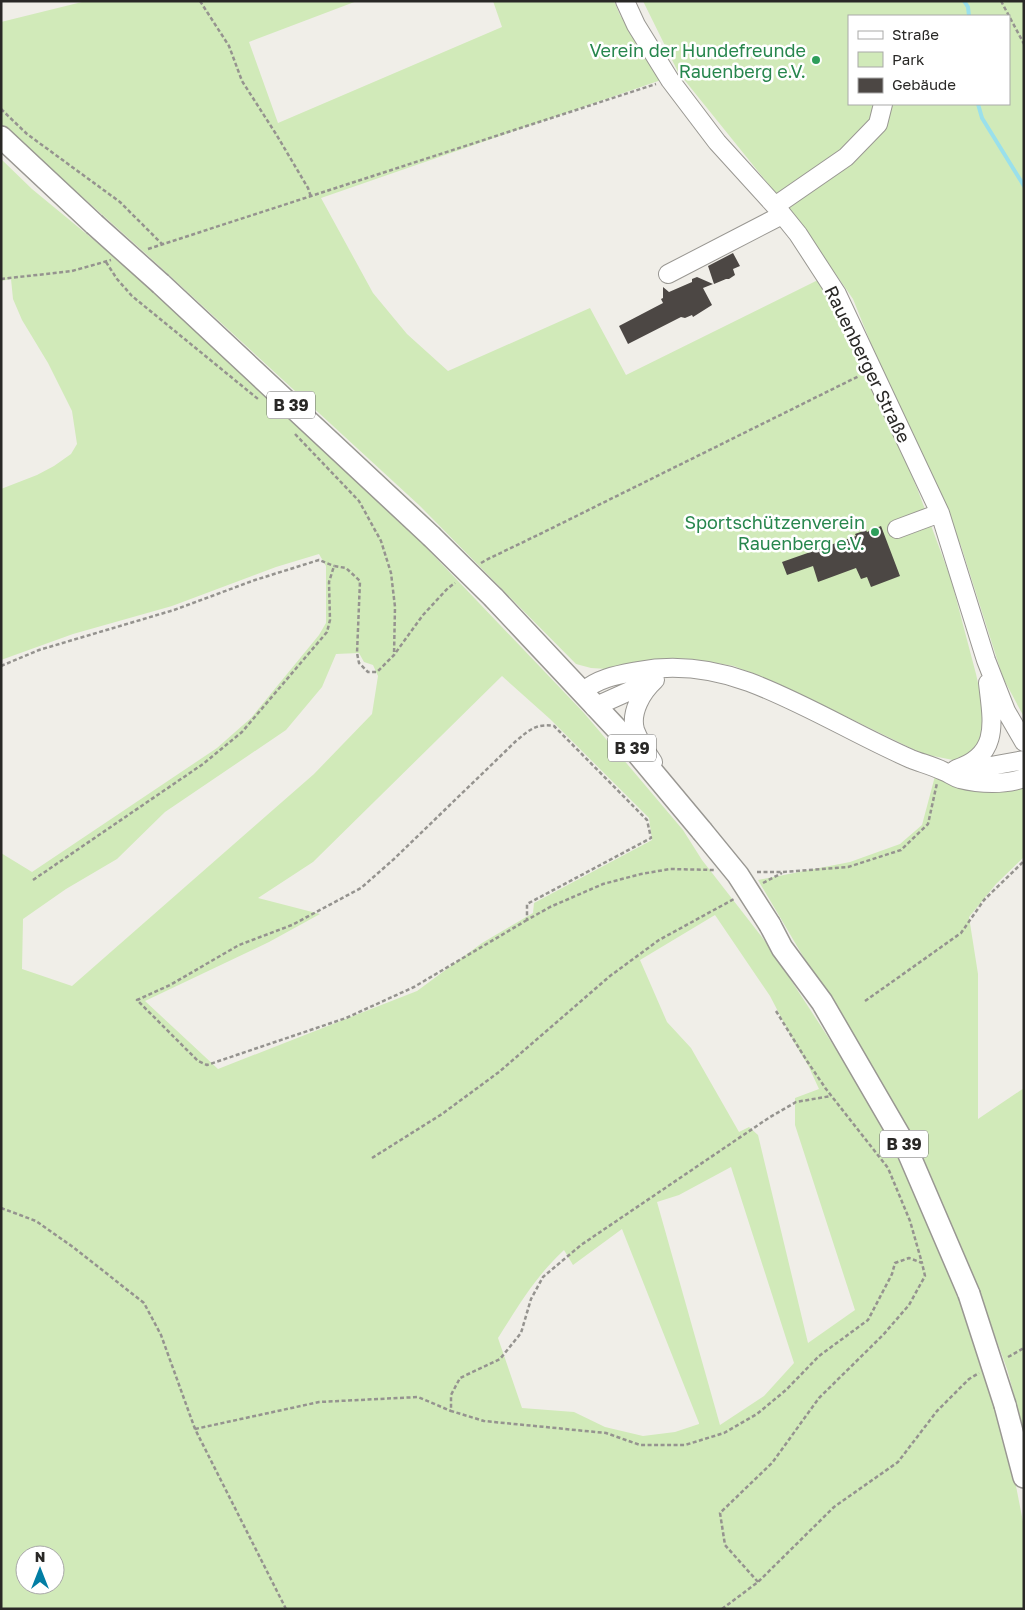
<svg xmlns="http://www.w3.org/2000/svg" width="1025" height="1610" font-family="'Golos Text',sans-serif">
  <rect width="100%" height="100%" fill="#f0eee8"/>
  <path fill="#d1eab9" fill-rule="evenodd" d="M86 1H357L249 42 278 123 502 27 493 1H614L620 15 664 79 321 198 373 293 407 334 448 371 590 308 626 375 820 279 876 392 917 488 951 579 976 674 986 719 982 741 971 753 958 761 923 754 804 696 734 666 692 659 668 658 607 669 591 668 576 664 420 506 145 253 1 124V22Z
    M643 1H1024V717L1003 678 961 546 890 391 853 299 806 231 678 72ZM849 16H1009V104H849Z
    M1 159 32 189 112 255 262 386 356 474 584 713 683 830 702 860 768 945 860 1086 897 1150 958 1290 1008 1445 1024 1527V1609H1V853L32 872 217 748 251 718 319 635 326 623V566L319 554 276 567 172 606 73 634 1 660V489L37 475 54 466 71 454 77 444 72 411 48 363 22 320 13 299 11 279 1 281ZM359 653 364 662 373 665 378 676 372 714 314 774 72 986 22 969 23 919 66 889 117 859 165 812 286 730 322 687 336 654ZM502 676 550 719 649 818 652 840 534 903 533 913 482 943 417 991 218 1069 145 1001 269 942 320 914 258 898 313 862ZM715 915 770 996 795 1044 808 1065 819 1089 795 1098V1125L855 1310 808 1343 758 1135 749 1127 739 1132 691 1048 667 1022 640 960ZM731 1167 794 1363 764 1396 720 1425 657 1202 679 1195ZM622 1229 699 1423V1424L675 1432 643 1436 605 1427 574 1412 522 1408 498 1338C519 1305 535 1277 564 1250L573 1265ZM25 1555H55V1585H25Z
    M935 776 1024 785V857L996 884 969 917 978 974V1119L1024 1088V1432L1007 1369 968 1262 905 1129 758 880 850 862 900 844 922 825Z"/>
  <g fill="none" stroke-linecap="round" stroke-linejoin="round">
    <path stroke="#9ae0eb" stroke-width="4" d="M964 1 968 7 969 16
      M978 104 982 118 1024 186"/>
  </g>
  <path fill="#4c4744" d="M733 253 740 266 733 269 735 275 729 279H726L714 284 708 266Z
    M697 277 713 284 703 288 712 305 693 317 692 315 685 318 681 317 628 344 619 326 663 303 661 299 663 298V287L669 292 692 282V279Z
    M881 526 900 576 871 587 867 577 861 579 856 568 818 582 813 566 787 575 782 562 856 536 855 534 866 530 867 532Z"/>
  <g fill="none" stroke-linecap="round" stroke-linejoin="round">
    <defs>
      <path id="minor" d="M625 1 636 25 670 80 717 142 777 208 798 234 837 294 940 513 986 660 1006 711 1024 742
        M775 206 846 157 878 124 883 104
        M668 274 782 215
        M897 529 940 513
        M582 692C598 678 617 675 638 671 676 664 713 669 749 682 805 703 856 735 911 759 921 763 933 766 943 771 949 773 953 777 960 779 980 784 1005 785 1024 778
        M594 707 652 681
        M653 762C647 753 639 741 635 730 630 712 642 692 655 680
        M956 769C1001 755 992 720 988 683
        M965 769H974L1024 760"/>
      <path id="major" d="M1 137 94 224
        M161 284 431 536
        M494 598 616 728 702 831
        M770 925 782 948 822 1002 905 1145 969 1294
        M1005 1405 1024 1477"/>
    </defs>
    <use href="#minor" stroke="#999792" stroke-width="20"/>
    <use href="#major" stroke="#999792" stroke-width="24"/>
    <path stroke="#95938f" stroke-width="2.5" stroke-dasharray="4 2.5" stroke-linecap="butt" d="M200 1 229 46 242 81 276 134 308 188 311 197
      M1001 1 1024 44
      M1 109 27 134 120 202 162 244
      M148 249 656 84
      M106 262 117 279 132 296 258 399
      M1 279 72 271 111 260
      M295 434 359 501 381 541 391 573 395 607 394 655
      M481 563 488 559 540 534 859 376
      M1 666 39 650 174 610 255 580 319 560 334 566
      M757 872H782L848 867 901 850 928 824 937 783
      M33 880 203 764 242 732 327 632 330 620 329 582 334 566 346 568 360 581 357 653 359 663 368 672H377L394 655 423 615 448 588 455 583
      M763 883 782 873
      M527 920 414 987 346 1018 207 1065 198 1061 137 1000 170 985 239 945 292 925 361 888 394 859 516 741C529 730 537 723 554 726L647 820 651 838 527 904V920L550 907 603 884 641 874 670 869 714 870
      M865 1001 961 933 984 900 1024 861
      M776 1011 807 1061 826 1089 888 1168 910 1221 922 1263
      M372 1158 442 1114 499 1072 610 976 659 940 734 899
      M1 1208 36 1221 73 1247 144 1303 161 1335 195 1429 286 1609
      M1008 1357 1024 1348
      M195 1429 319 1402 418 1397 451 1411
      M758 1582 725 1545 720 1513 772 1463 819 1398 883 1335 909 1305 925 1276 922 1263 909 1258 895 1263 892 1274 868 1320 819 1356 786 1390 757 1414 724 1433 685 1445H640L606 1433 484 1421 451 1411V1395L460 1378 500 1359 521 1333 531 1299 543 1277 581 1245 770 1117 796 1102 831 1096
      M722 1609 758 1582 834 1507 898 1462 937 1411 969 1379 979 1373"/>
    <use href="#minor" stroke="#fff" stroke-width="18"/>
    <use href="#major" stroke="#fff" stroke-width="21"/>
    <defs>
      <path id="major-bridge" d="M94 224 161 284
        M431 536 494 598
        M702 831 738 875 770 925
        M969 1294 1005 1405"/>
    </defs>
    <use href="#major-bridge" stroke="#999792" stroke-width="24" stroke-linecap="butt"/>
    <use href="#major-bridge" stroke="#fff" stroke-width="21"/>
  </g>
  <g fill="#2e9e5b" stroke="#fff" stroke-width="2">
    <circle cx="816" cy="60" r="5"/>
    <circle cx="875" cy="532" r="5"/>
  </g>
  <g text-anchor="middle" dominant-baseline="central" stroke-width="5" stroke-linejoin="round" paint-order="stroke">
    <g fill="#fff" stroke="#696867" stroke-width="1">
      <rect x="267" y="391.5" width="48" height="27" rx="4"/>
      <rect x="608" y="734.5" width="48" height="27" rx="4"/>
      <rect x="880" y="1130.5" width="48" height="27" rx="4"/>
    </g>
    <g font-size="16" font-weight="bold" fill="#292826">
      <text x="291" y="405">B 39</text>
      <text x="632" y="748">B 39</text>
      <text x="904" y="1144">B 39</text>
    </g>
    <g font-size="18" fill="#27864d" stroke="#fff" text-anchor="end">
      <text x="806" y="50">Verein der Hundefreunde<tspan x="806" dy="21">Rauenberg e.V.</tspan></text>
      <text x="865" y="522">Sportschützenverein<tspan x="865" dy="21">Rauenberg e.V.</tspan></text>
    </g>
    <g font-size="18" fill="#292826" stroke="#fff">
      <text transform="translate(868 364) rotate(64)">Rauenberger Straße</text>
    </g>
  </g>
  <rect width="1025" height="1610" fill="none" stroke="#292826" stroke-width="5"/>
  <rect x="848" y="15" width="162" height="90" fill="#ffffff" stroke="#a9a9a8"/>
  <rect x="858" y="31" width="25" height="8" fill="#ffffff" stroke="#a9a9a8"/>
  <text x="892" y="40" font-size="15" fill="#292826">Straße</text>
  <rect x="858" y="52" width="25" height="15" fill="#d1eab9" stroke="#a9a9a8"/>
  <text x="892" y="65" font-size="15" fill="#292826">Park</text>
  <rect x="858" y="78" width="25" height="15" fill="#4c4744" stroke="#a9a9a8"/>
  <text x="892" y="90" font-size="15" fill="#292826">Gebäude</text>
  <g transform="translate(40 1570)"><circle r="24" fill="#ffffff" stroke="#a9a9a8"/>
  <path d="M0-4L9 19L0 12L-9 19Z" fill="#027ea4"/>
  <text y="-8" font-size="14" font-weight="bold" text-anchor="middle" fill="#292826">N</text>
  </g>
</svg>
